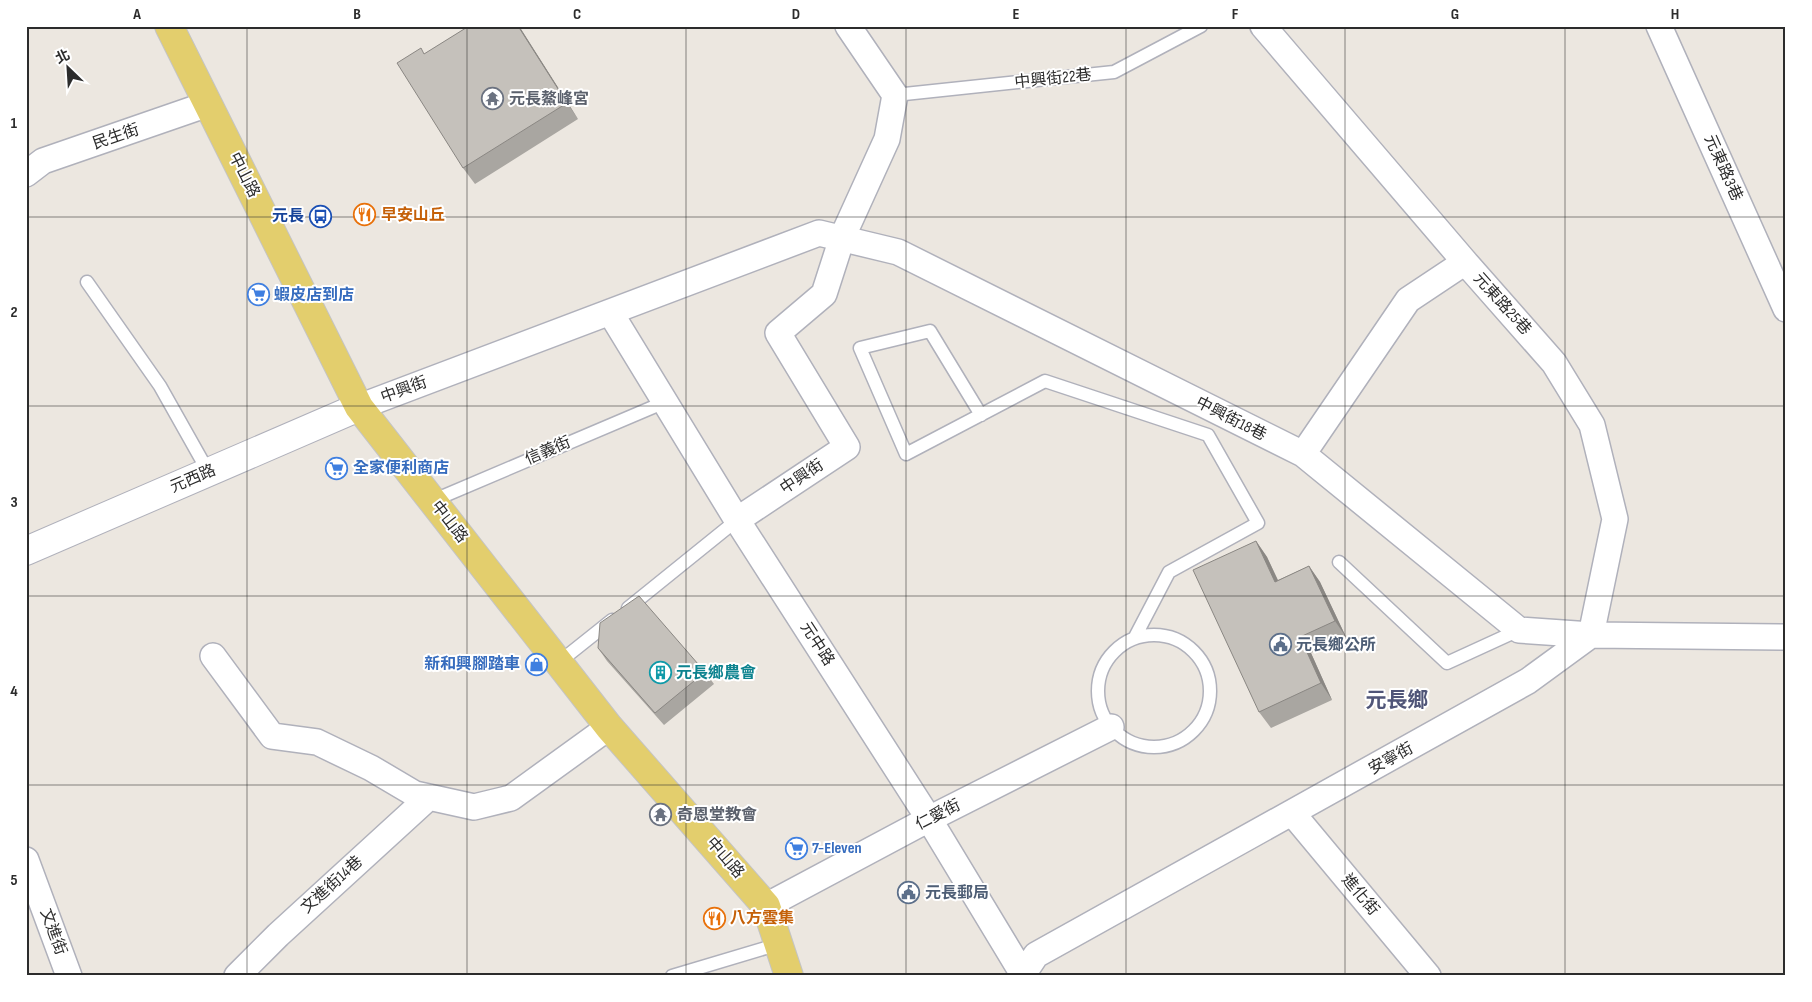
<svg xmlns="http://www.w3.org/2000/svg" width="1812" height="1002" font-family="'Sofia Sans Condensed','Noto Sans TC',sans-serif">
  <rect width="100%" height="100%" fill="#ece7e0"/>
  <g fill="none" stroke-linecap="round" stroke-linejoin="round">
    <defs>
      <path id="service" d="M895 95 1114 72 1201 26
        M87 282 160 386 209 473
        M981 415 930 331 860 348 906 454 1045 381 1208 435 1258 523 1169 572 1135 637
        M432 501 665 402
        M1339 562 1447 663 1519 630
        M628 608 737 520
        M1098 691a56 56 0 1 1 112 0a56 56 0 1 1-112 0Z
        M558 663 612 620
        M672 976 779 944"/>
      <path id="minor" d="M1263 26 1465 262 1554 363 1592 425 1615 519 1591 635
        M1659 26 1786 309
        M26 174 43 161 208 104
        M610 312 737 520 929 819 1024 976
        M359 407 819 233 898 252 1303 454 1519 630 1591 635 1786 637
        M1303 454 1408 300 1465 262
        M737 520 847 447 778 333 824 294 842 238 887 139 895 95 848 26
        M213 656 272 736 317 742 371 768 415 794 474 807 511 798 609 727
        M1293 814 1428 976
        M26 860 69 976
        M766 906 929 819 1111 727
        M237 976 278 935 429 797
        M1022 976 1036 955 1528 681 1591 635"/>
      <path id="secondary" d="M26 551 359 407"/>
      <path id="primary" d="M169 26 359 407 609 727 766 906 789 976"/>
    </defs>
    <use href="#service" stroke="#b0b1bb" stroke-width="15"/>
    <use href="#minor" stroke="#b0b1bb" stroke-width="28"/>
    <use href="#secondary" stroke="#b0b1bb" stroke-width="30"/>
    <use href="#primary" stroke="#c4c4c4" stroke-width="30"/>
    <use href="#service" stroke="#fff" stroke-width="12"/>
    <use href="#minor" stroke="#fff" stroke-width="25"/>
    <use href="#secondary" stroke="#fff" stroke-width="28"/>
    <use href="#primary" stroke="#e3ce6d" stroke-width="28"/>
  </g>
  <path fill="#a9a6a1" d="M469 26H519L578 119 475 184 463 168 425 54Z
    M1256 541 1267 557 1278 580 1309 566 1320 582 1346 637 1311 653 1332 700 1271 728 1259 712Z
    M598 648 705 672 714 684 664 725 607 661Z"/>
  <path fill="#8a8783" d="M518 26H519L578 119 567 103Z
    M1256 541 1267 557 1286 598 1275 582Z
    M1309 566 1320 582 1346 637 1335 621Z
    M1300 637 1311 653 1332 700 1321 683Z"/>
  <path fill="#c5c1bb" stroke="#8a8783" d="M469 26H518L567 103 463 168 397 63 421 48 424 54Z
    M1256 541 1275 582 1309 566 1335 621 1300 637 1321 683 1259 712 1193 570Z
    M639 596 705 672 655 713 598 648 600 623Z"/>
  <path fill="none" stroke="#2c2c2c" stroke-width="1" stroke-opacity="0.55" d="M247 26V976M467 26V976M686 26V976M906 26V976M1126 26V976M1345 26V976M1565 26V976M26 217H1786M26 406H1786M26 596H1786M26 785H1786"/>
  <defs>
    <symbol id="temple-ring" viewBox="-11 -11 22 22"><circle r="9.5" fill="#fff" stroke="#6b7280" stroke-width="1.5"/><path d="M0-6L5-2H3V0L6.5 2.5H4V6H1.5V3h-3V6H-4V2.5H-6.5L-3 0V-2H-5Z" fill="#6b7280"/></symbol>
    <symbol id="restaurant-ring" viewBox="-11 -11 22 22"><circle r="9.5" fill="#fff" stroke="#e8710a" stroke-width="1.5"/><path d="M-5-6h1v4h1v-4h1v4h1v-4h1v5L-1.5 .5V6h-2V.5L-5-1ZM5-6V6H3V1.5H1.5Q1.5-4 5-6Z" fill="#e8710a"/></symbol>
    <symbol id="bus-ring" viewBox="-11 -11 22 22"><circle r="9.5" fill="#fff" stroke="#1a4fb4" stroke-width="1.5"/><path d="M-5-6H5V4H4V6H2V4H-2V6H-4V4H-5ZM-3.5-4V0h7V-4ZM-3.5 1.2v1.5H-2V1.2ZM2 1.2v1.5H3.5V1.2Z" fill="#1a4fb4"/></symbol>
    <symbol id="supermarket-ring" viewBox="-11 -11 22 22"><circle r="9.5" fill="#fff" stroke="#3f7fe0" stroke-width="1.5"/><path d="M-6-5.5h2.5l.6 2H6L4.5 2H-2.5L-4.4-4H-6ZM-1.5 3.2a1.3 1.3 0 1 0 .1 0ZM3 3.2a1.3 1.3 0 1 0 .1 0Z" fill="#3f7fe0"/></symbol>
    <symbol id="civic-ring" viewBox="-11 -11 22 22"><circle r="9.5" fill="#fff" stroke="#5c6f8a" stroke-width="1.5"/><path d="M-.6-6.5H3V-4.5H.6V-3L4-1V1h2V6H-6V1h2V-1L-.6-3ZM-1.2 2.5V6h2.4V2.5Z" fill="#5c6f8a"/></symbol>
    <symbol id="shop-ring" viewBox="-11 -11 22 22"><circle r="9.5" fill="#fff" stroke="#3f7fe0" stroke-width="1.5"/><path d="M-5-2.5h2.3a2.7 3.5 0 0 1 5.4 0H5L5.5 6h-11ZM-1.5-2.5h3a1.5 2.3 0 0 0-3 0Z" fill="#3f7fe0"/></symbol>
    <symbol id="building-ring" viewBox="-11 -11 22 22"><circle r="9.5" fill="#fff" stroke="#0f9aa8" stroke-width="1.5"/><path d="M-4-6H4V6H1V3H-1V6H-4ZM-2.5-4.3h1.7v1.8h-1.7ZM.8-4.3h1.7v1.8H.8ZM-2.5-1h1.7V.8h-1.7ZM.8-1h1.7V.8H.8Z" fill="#0f9aa8"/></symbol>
  </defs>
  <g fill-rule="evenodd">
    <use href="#temple-ring" x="480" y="86" width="25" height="25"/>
    <use href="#restaurant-ring" x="352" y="202" width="25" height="25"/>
    <use href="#bus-ring" x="308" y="204" width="25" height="25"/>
    <use href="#supermarket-ring" x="246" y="282" width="25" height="25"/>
    <use href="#supermarket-ring" x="324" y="456" width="25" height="25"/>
    <use href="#civic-ring" x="1268" y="632" width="25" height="25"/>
    <use href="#shop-ring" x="524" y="652" width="25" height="25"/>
    <use href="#building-ring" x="648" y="660" width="25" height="25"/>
    <use href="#temple-ring" x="648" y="802" width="25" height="25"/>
    <use href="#supermarket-ring" x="784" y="836" width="25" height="25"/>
    <use href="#civic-ring" x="896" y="880" width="25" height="25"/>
    <use href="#restaurant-ring" x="702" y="906" width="25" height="25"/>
  </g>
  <g text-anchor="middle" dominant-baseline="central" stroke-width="4" stroke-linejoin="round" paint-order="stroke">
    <g font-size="16" fill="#2c2c2c" stroke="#fff">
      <text transform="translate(1053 79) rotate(-6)">中興街22巷</text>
      <text transform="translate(116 137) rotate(-19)">民生街</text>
      <text transform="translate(1723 168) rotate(66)">元東路3巷</text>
      <text transform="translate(244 175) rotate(63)">中山路</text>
      <text transform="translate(1502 304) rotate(48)">元東路25巷</text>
      <text transform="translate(404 390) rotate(-20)">中興街</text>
      <text transform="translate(1231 419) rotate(27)">中興街18巷</text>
      <text transform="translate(548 451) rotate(-23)">信義街</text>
      <text transform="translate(802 477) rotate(-34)">中興街</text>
      <text transform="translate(193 479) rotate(-23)">元西路</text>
      <text transform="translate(449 522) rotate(52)">中山路</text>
      <text transform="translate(817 644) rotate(57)">元中路</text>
      <text transform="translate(1391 759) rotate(-29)">安寧街</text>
      <text transform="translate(938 815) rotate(-27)">仁愛街</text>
      <text transform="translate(725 858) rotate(49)">中山路</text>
      <text transform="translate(332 885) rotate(-42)">文進街14巷</text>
      <text transform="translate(1360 895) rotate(50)">進化街</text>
      <text transform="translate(53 932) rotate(70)">文進街</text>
    </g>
    <g font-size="16" font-weight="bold" fill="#5b616d" stroke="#fff" text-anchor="start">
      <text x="509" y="99">元長鰲峰宮</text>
      <text x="677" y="815">奇恩堂教會</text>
    </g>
    <g font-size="16" font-weight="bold" fill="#c56008" stroke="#fff" text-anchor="start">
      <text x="381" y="215">早安山丘</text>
      <text x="730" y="918">八方雲集</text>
    </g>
    <g font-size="16" font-weight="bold" fill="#164399" stroke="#fff" text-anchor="end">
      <text x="304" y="216">元長</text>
    </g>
    <g font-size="16" font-weight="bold" fill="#366cbe" stroke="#fff" text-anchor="start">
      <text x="274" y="295">蝦皮店到店</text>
      <text x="353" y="468">全家便利商店</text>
      <text x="520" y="664" text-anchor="end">新和興腳踏車</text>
      <text x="812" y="848">7-Eleven</text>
    </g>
    <g font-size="16" font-weight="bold" fill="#4e5e75" stroke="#fff" text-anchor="start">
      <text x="1296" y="645">元長鄉公所</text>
      <text x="925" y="893">元長郵局</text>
    </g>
    <g font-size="16" font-weight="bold" fill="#0d838f" stroke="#fff" text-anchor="start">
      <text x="676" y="673">元長鄉農會</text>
    </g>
    <g font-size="21" font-weight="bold" fill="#505578" stroke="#fff">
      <text x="1397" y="700">元長鄉</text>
    </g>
  </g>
  <rect width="1812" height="1002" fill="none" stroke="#ffffff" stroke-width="55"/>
  <g transform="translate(68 68) rotate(335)" stroke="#ffffff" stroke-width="4" paint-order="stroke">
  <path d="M0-4L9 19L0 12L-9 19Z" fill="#2c2c2c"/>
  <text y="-8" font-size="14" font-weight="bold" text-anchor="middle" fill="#2c2c2c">北</text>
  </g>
  <rect x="28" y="28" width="1756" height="946" fill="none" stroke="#2c2c2c" stroke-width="2"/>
  <g font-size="16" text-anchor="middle" font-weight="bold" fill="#2c2c2c">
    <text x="137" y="19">A</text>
    <text x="357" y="19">B</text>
    <text x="577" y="19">C</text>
    <text x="796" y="19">D</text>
    <text x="1016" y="19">E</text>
    <text x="1235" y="19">F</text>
    <text x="1455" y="19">G</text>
    <text x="1675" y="19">H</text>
    <text x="14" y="128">1</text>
    <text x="14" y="317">2</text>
    <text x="14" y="507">3</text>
    <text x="14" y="696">4</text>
    <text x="14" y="885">5</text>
  </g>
</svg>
